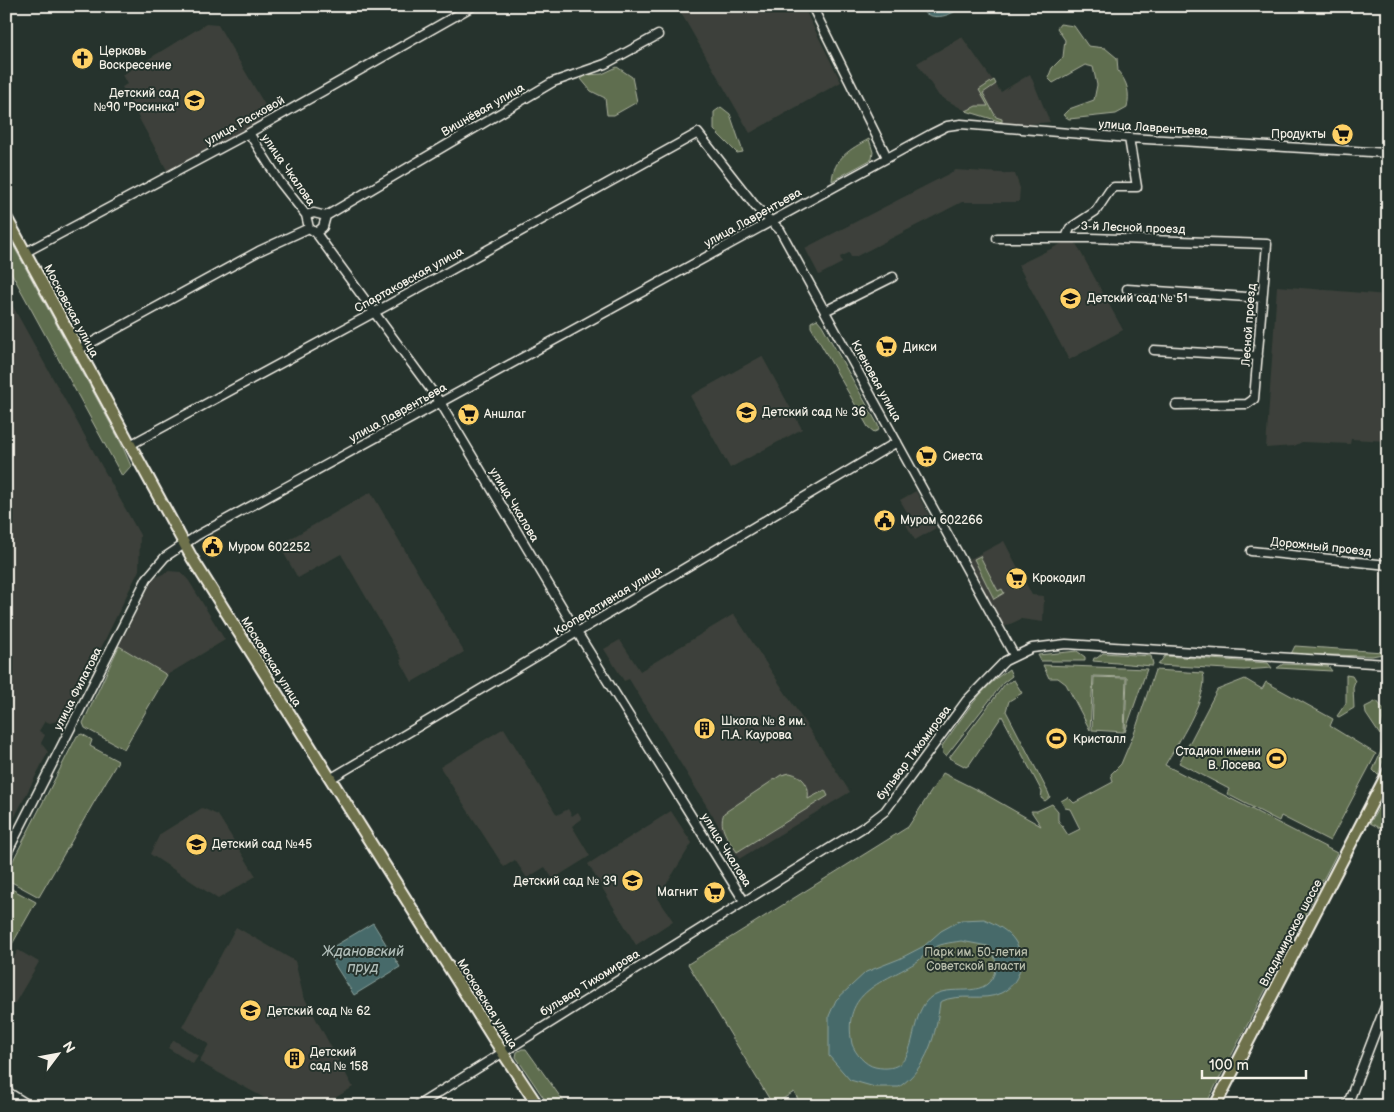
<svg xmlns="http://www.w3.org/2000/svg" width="1394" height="1112" font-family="'Balsamiq Sans',sans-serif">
  <rect width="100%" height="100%" fill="#26332d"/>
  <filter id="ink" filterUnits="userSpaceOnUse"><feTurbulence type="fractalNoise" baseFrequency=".02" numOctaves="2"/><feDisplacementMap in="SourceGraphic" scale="10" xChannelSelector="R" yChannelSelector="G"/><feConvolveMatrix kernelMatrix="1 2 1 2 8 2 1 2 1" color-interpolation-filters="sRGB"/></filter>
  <g filter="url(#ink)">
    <path fill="#3c413a" d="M677 6H803L841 82 750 133Z
      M206 24 218 25 269 112 264 120 168 172 122 87 127 84 122 75Z
      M962 37 1001 92 1030 74 1050 122 1020 125 1002 122 966 111 939 96 917 63Z
      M956 170 1015 174 1020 188 1019 202H962L855 257H851L849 253 840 257 842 263 819 275 805 248Z
      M1073 238 1123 330 1069 360 1018 265Z
      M1277 286 1388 295V441L1351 439 1350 444 1302 442 1294 446 1266 448Z
      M6 294 140 535 139 570 67 718 50 723 45 721 39 731 45 735 41 743 48 752 6 834Z
      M762 356 802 429 730 468 690 396Z
      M916 491 936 528 915 540 905 523 911 519 900 500Z
      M371 492 464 652 412 682 400 660 402 659 341 554 298 578 279 545Z
      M1004 541 1032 595 1044 596 1043 622 1021 619 1004 627 968 560Z
      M169 571 181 572 189 581 225 640 167 675 119 646 153 579Z
      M734 614 850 792 739 859 629 679 624 681 604 649 620 640 640 671Z
      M504 728 557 815 568 809 572 816 578 812 582 819 572 826 590 856 553 879 545 867 527 878 515 860 504 867 440 767Z
      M202 808 218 815 256 876 218 899 150 854 160 834Z
      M671 811 692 843 658 898 673 921 636 945 588 864Z
      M236 927 295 961 303 995 353 1087 322 1106H279L199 1062 209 1044 182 1027Z
      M18 950 39 962 15 1003 10 1006 6 1004V971Z
      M174 1040 198 1056 193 1064 168 1048Z"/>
    <path fill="#5f6e50" stroke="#aab09c" d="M1060 24 1074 26 1088 46 1105 48 1117 58 1118 71C1128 83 1130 93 1127 108L1116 114 1069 119 1063 115 1069 109 1094 100 1097 85 1093 67 1085 65 1053 83 1048 78 1052 68 1063 57 1065 40 1057 28Z
      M617 67 632 77 637 102 614 115H607L605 98 591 91 581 79 587 75 602 74Z
      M994 80 996 84 983 93 996 117 1002 119V122L966 111 976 106H988L979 90Z
      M721 107 730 114 743 152 737 153 714 130V112Z
      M869 139 873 152 872 159 832 181C833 159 850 149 869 139Z
      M6 232 121 443 131 466 122 476 6 263Z
      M817 319 822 325 878 425 879 430 874 432 868 427 811 327V322Z
      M980 556 998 591 1002 589 1004 593 994 599 974 559Z
      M119 646 167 675 124 749 85 728 83 723Z
      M1295 646 1383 652V654L1372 656 1291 654Z
      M1077 651 1085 657V661H1041L1038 655Z
      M1103 653 1151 656 1153 664 1152 666 1093 661 1094 658H1097Z
      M1165 656 1268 663 1272 668 1244 670 1158 665Z
      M1283 664 1328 666 1332 671 1277 668Z
      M1043 665 1147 669 1125 732 1127 677 1093 676 1090 730 1066 684 1058 678H1049Z
      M1009 669 1012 676 1003 683 946 756 943 754 942 746C962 718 980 688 1009 669Z
      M1155 670 1203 673C1210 695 1176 746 1165 765L1337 853 1205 1106H802L794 1092 773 1105 688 964 908 827 943 773 983 793 1041 826 1031 811H1037L1052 804 1058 811V820L1068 835 1080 829 1070 809 1065 808 1061 801 1068 797 1074 803 1113 782 1111 774 1121 764 1135 731Z
      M1346 675 1352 676 1355 681 1353 687 1354 708 1339 717 1337 716 1346 703Z
      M1094 677 1126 678 1124 732 1092 730Z
      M1245 679 1262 689 1266 682 1333 719 1330 726 1376 754 1330 841 1281 816 1279 821 1227 794 1229 789 1179 763 1217 690Z
      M1014 680 1022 693 1009 701 1006 711 1048 792 1050 797 1045 801 1041 798 1042 792 1002 716 969 765 966 767 949 758 1005 684Z
      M1377 701 1384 710 1380 735 1366 714 1365 707Z
      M1388 717V746L1378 775 1373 770 1381 751Z
      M82 734 92 740 90 746 118 761 39 897 6 879V874L77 736Z
      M790 773C803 776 810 785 808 799L825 790 828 796 737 852C728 839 718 828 724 813L781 775Z
      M1388 791V832L1370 823Z
      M6 886 36 902 6 955Z
      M522 1049H526L564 1102 558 1106H549L516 1057 517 1052Z"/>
    <path fill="#466b6a" stroke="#8ca19c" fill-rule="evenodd" d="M917 6H964C948 17 931 23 917 6Z
      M984 919C995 924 1008 930 1015 941 1027 959 1020 984 1001 993 984 1002 959 992 940 1002 936 1035 928 1067 899 1087H875L850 1080 829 1056V1016L836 1000 866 972 899 959 924 946 941 931 961 920ZM961 941 988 946C995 955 998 962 994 974 984 1001 950 982 931 997 904 1017 924 1077 875 1067 865 1065 855 1053 852 1044 841 990 884 983 918 961 922 958 925 954 929 951 939 943 950 943 961 941Z
      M373 923 400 967 354 995 326 951Z"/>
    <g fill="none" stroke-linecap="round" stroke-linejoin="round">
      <defs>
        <path id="minor" d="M812 6 887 157
          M249 133 280 182 306 215 309 228 316 233 440 402 577 632 744 901
          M306 215 314 213 326 216 553 82 605 64 658 35
          M316 233 323 227 326 216
          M997 238H1091L1267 244 1254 399 1247 404 1176 405
          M1066 238 1070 228 1096 211 1110 190 1114 187H1137L1129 138
          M26 252 249 133 473 6
          M1127 289 1262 298
          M825 311 893 277
          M78 350 259 251 309 228
          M1154 350 1258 356
          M130 445 388 305 698 133 756 207 780 230 1014 655
          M1251 551 1388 565
          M330 779 897 442
          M6 855 147 578 165 557 198 535 931 134 947 126 961 124 1129 138 1388 153
          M6 1091 30 1106
          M417 1106 867 825 885 811 967 700 1005 661 1032 648 1066 644 1388 664
          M1347 1106 1388 999"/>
        <path id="major" d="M6 217 192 558 495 1041 538 1106
          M1215 1106 1388 772"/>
      </defs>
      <use href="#minor" stroke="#f4f1e8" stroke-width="11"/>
      <use href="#major" stroke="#f4f1e8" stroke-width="14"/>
      <use href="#minor" stroke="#26332d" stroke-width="8"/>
      <use href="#major" stroke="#6e714b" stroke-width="10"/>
    </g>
  </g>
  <defs>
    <symbol id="church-disc" viewBox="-11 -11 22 22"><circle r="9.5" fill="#ffd166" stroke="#26332d"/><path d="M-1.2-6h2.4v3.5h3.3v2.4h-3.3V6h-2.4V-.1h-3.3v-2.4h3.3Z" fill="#111"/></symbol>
    <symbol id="school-disc" viewBox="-11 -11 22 22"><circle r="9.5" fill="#ffd166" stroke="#26332d"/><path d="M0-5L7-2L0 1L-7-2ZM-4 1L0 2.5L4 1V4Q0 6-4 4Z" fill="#111"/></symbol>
    <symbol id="supermarket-disc" viewBox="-11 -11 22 22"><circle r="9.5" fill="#ffd166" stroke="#26332d"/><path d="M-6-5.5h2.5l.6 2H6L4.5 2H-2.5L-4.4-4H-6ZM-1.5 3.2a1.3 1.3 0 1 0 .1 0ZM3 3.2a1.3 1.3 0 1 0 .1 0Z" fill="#111"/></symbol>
    <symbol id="civic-disc" viewBox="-11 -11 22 22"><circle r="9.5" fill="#ffd166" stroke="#26332d"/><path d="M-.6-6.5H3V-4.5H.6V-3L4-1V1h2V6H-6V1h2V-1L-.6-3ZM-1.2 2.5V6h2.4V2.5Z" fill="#111"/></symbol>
    <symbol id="building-disc" viewBox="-11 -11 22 22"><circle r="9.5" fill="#ffd166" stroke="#26332d"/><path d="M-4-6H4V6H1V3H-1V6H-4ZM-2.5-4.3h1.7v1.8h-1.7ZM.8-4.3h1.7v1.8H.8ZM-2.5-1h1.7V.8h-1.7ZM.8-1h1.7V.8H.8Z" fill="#111"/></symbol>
    <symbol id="stadium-disc" viewBox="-11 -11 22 22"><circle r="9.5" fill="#ffd166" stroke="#26332d"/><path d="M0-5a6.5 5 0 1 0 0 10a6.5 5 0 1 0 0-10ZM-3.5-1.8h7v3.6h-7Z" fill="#111"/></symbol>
  </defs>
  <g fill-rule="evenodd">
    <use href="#church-disc" x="70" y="46" width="25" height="25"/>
    <use href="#school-disc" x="182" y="88" width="25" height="25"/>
    <use href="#supermarket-disc" x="1330" y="122" width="25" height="25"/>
    <use href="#school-disc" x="1058" y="286" width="25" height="25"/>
    <use href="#supermarket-disc" x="874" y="334" width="25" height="25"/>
    <use href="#school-disc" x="734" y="400" width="25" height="25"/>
    <use href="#supermarket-disc" x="456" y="402" width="25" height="25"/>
    <use href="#supermarket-disc" x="914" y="444" width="25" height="25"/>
    <use href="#civic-disc" x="872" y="508" width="25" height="25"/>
    <use href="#civic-disc" x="200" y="534" width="25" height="25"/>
    <use href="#supermarket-disc" x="1004" y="566" width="25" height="25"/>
    <use href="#building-disc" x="692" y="716" width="25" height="25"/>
    <use href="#stadium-disc" x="1044" y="726" width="25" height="25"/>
    <use href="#stadium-disc" x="1264" y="746" width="25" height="25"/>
    <use href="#school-disc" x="184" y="832" width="25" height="25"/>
    <use href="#school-disc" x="620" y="868" width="25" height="25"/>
    <use href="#supermarket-disc" x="702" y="880" width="25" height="25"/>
    <use href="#school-disc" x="238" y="998" width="25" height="25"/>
    <use href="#building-disc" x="282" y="1046" width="25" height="25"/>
  </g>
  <g text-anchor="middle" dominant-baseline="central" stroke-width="4" stroke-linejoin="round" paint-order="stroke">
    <g font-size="12" fill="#f4f1e8" stroke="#26332d" text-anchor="start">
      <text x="99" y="51">Церковь<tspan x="99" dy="14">Воскресение</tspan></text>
      <text x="179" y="93" text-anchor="end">Детский сад<tspan x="179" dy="14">№90 "Росинка"</tspan></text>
      <text x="1326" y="134" text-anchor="end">Продукты</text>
      <text x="1087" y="298">Детский сад № 51</text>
      <text x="903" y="347">Дикси</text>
      <text x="762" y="412">Детский сад № 36</text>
      <text x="484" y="414">Аншлаг</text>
      <text x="943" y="456">Сиеста</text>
      <text x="900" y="520">Муром 602266</text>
      <text x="228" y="547">Муром 602252</text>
      <text x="1032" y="578">Крокодил</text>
      <text x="721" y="721">Школа № 8 им.<tspan x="721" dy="14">П.А. Каурова</tspan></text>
      <text x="1073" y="739">Кристалл</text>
      <text x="1261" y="751" text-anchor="end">Стадион имени<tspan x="1261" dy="14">В. Лосева</tspan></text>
      <text x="212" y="844">Детский сад №45</text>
      <text x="617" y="881" text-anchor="end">Детский сад № 39</text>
      <text x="698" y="892" text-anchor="end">Магнит</text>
      <text x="267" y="1011">Детский сад № 62</text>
      <text x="310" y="1052">Детский<tspan x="310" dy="14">сад № 158</tspan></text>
    </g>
    <g font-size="12" fill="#f4f1e8" stroke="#26332d">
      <text transform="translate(483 110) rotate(-30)">Вишнёвая улица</text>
      <text transform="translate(245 121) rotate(-29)">улица Расковой</text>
      <text transform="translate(1153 128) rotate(4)">улица Лаврентьева</text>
      <text transform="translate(288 170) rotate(55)">улица Чкалова</text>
      <text transform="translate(753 218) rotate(-29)">улица Лаврентьева</text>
      <text transform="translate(1133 228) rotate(2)">3-й Лесной проезд</text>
      <text transform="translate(409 280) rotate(-29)">Спартаковская улица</text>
      <text transform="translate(71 311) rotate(62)">Московская улица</text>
      <text transform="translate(1249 325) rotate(-86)">Лесной проезд</text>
      <text transform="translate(876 381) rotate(61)">Кленовая улица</text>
      <text transform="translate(398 413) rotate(-29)">улица Лаврентьева</text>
      <text transform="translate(514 505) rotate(59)">улица Чкалова</text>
      <text transform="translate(1321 547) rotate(6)">Дорожный проезд</text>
      <text transform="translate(608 601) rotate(-31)">Кооперативная улица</text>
      <text transform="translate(271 662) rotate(58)">Московская улица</text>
      <text transform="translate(78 689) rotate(-63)">улица Филатова</text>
      <text transform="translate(914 753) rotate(-53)">бульвар Тихомирова</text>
      <text transform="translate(726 850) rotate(58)">улица Чкалова</text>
      <text transform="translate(1291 933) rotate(-62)">Владимирское шоссе</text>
      <text transform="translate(590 983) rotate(-32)">бульвар Тихомирова</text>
      <text transform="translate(487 1004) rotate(58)">Московская улица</text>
    </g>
    <g font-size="12" fill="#b8bdab" stroke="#26332d">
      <text x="976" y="952">Парк им. 50-летия<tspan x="976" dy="14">Советской власти</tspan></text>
    </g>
    <g font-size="14" font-style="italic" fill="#aebbb6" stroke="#26332d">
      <text x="363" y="951">Ждановский<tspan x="363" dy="16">пруд</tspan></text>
    </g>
  </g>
  <rect width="1394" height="1112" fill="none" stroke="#26332d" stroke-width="25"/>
  <rect x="12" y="12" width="1369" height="1087" fill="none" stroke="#f4f1e8" stroke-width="2" filter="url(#ink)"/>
  <g transform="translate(58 1054) rotate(58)" stroke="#26332d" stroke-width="4" paint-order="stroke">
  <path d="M0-4L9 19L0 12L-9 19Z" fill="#f4f1e8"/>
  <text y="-8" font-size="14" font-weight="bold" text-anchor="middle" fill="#f4f1e8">N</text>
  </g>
  <path d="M1202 1070v8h104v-8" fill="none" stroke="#f4f1e8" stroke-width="2.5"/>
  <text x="1209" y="1070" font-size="15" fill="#f4f1e8" stroke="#26332d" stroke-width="4" paint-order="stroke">100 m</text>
</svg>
